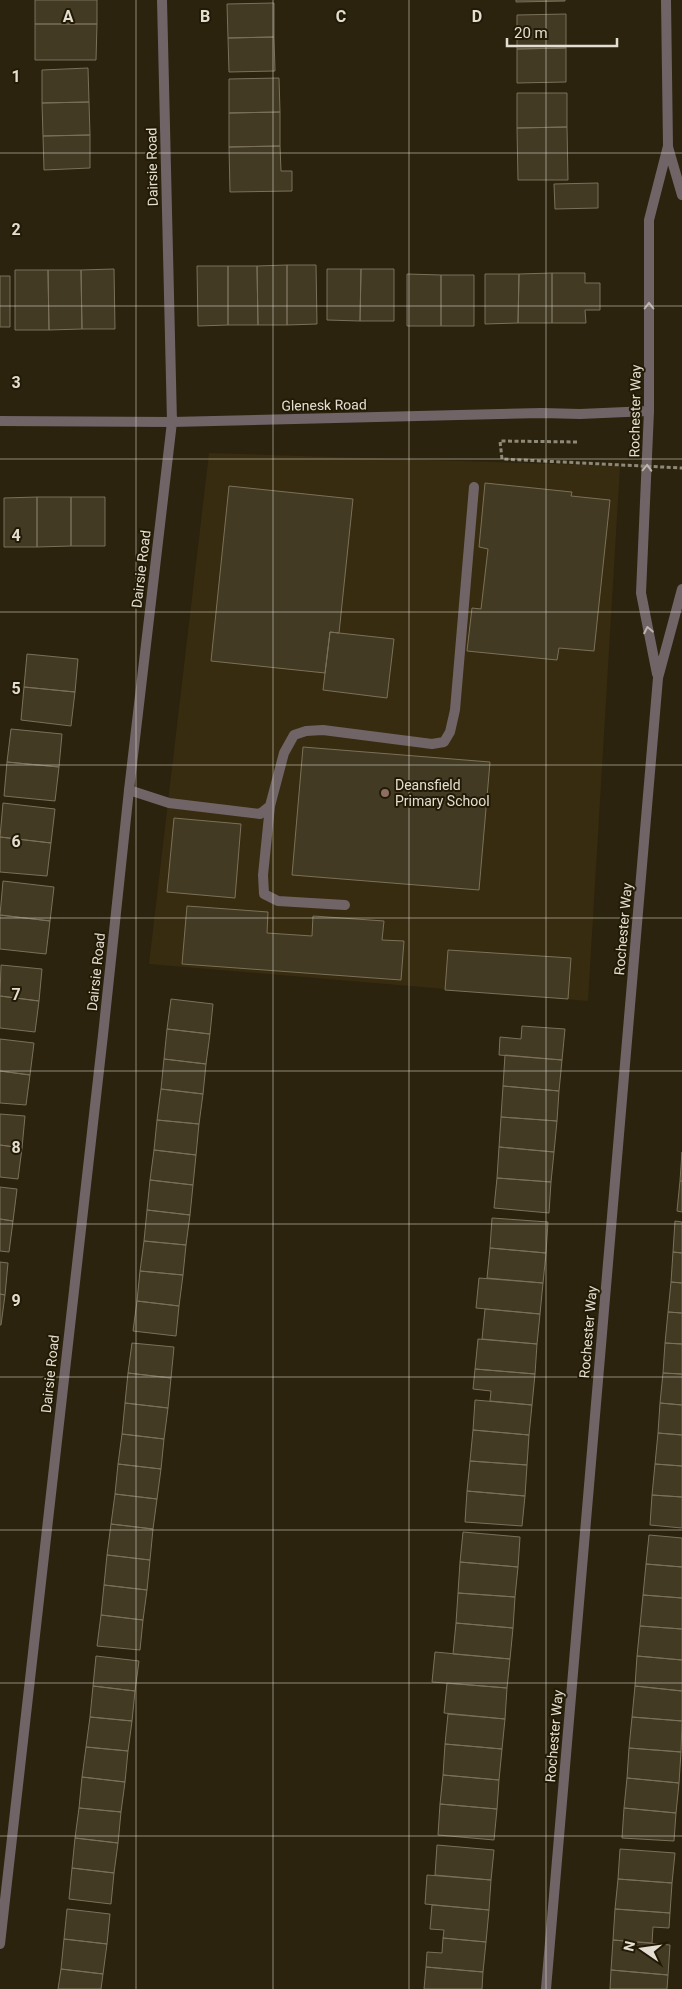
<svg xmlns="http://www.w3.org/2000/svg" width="682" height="1989" font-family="Roboto,sans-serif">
  <rect width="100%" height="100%" fill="#2b230e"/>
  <path fill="#372c0f" d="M209 453 620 466 588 1001 149 964Z"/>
  <path fill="#433a24" stroke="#7b715a" d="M35 0H97V24H35Z
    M516 0H565V1L516 2Z
    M274 3V37L228 38 227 4Z
    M566 14V48L517 49V15Z
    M35 24H97L96 60H35Z
    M274 37 275 71 229 72 228 38Z
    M566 48V82L517 83V49Z
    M88 68 89 102 42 103V70Z
    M279 78 280 112 229 113V79Z
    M517 93H567V127L517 128Z
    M89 102 90 135 43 136 42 103Z
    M280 112V146L229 147V113Z
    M567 127 568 180H518L517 128Z
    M90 135V168L44 170 43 136Z
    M280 146 281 171H292V191L230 192 229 147Z
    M598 183V208L555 209 554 184Z
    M287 265V325H258L257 266Z
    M287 265H316L317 324 287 325Z
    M197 266H228V325L198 326Z
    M228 266H257L258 325H228Z
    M114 269 115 329H82L81 270Z
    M327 269H361L360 321 327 320Z
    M361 269H394V321H360Z
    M15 270H48L49 330H15Z
    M48 270H81L82 329 49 330Z
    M552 273H585V283H600V310H585L586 323H552Z
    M552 273V323H518L519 274Z
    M407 274 441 275V326H407Z
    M485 274H519L518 323 485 324Z
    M441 275H474V326H441Z
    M0 276H10V327H0Z
    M485 483 572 492 571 496 610 500 594 651 559 648 557 660 467 651 472 608 481 609 488 549 479 547Z
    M229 486 353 499 339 633 330 632 325 673 211 661Z
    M37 497V547H4V498Z
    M37 497H71V546L37 547Z
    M71 497H105V546H71Z
    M330 632 394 639 387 698 323 690Z
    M27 654 78 659 75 692 24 687Z
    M24 687 75 692 71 726 21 720Z
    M11 729 62 734 59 767 7 762Z
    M303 747 490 762 479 890 292 875Z
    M7 762 59 767 55 801 4 796Z
    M3 803 55 809 51 843 0 837Z
    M174 818 241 824 235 898 167 892Z
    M0 837 51 843 47 876 0 872Z
    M3 881 54 887 50 921 0 915Z
    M187 906 268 912 267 933 312 936 313 916 384 921 382 940 404 941 401 980 182 964Z
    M0 915 50 921 46 954 0 949Z
    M448 950 571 958 568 999 445 990Z
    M1 965 42 969 39 1001 0 996Z
    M0 996 39 1001 35 1032 0 1028Z
    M171 999 213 1004 210 1034 167 1029Z
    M522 1026 565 1029 562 1060 499 1055 500 1037 521 1039Z
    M167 1029 210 1034 206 1064 164 1059Z
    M0 1039 34 1043 30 1075 0 1071Z
    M505 1055 562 1060 559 1091 503 1086Z
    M164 1059 206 1064 203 1094 161 1089Z
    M0 1071 30 1075 26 1105 0 1103Z
    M503 1086 559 1091 557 1121 501 1117Z
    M161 1089 203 1094 199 1124 157 1120Z
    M0 1114 25 1116 22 1148 0 1145Z
    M501 1117 557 1121 554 1152 499 1147Z
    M157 1120 199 1124 196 1155 154 1150Z
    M0 1145 22 1148 18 1179 0 1177Z
    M499 1147 554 1152 551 1182 497 1178Z
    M154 1150 196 1155 193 1185 150 1180Z
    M682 1152V1181H680Z
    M497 1178 551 1182 549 1213 494 1208Z
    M150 1180 193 1185 190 1215 147 1210Z
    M680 1181H682V1212L677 1211Z
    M0 1187 17 1189 13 1221 0 1219Z
    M147 1210 190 1215 186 1245 144 1241Z
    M492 1218 548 1222 546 1253 490 1248Z
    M0 1219 13 1221 9 1252 0 1251Z
    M675 1221 682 1222V1253L673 1252Z
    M144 1241 186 1245 183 1275 140 1271Z
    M490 1248 546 1253 543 1283 487 1278Z
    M673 1252 682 1253V1283L671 1282Z
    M0 1262 8 1263 5 1295 0 1294Z
    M140 1271 183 1275 179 1306 137 1301Z
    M479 1278 543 1283 540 1314 476 1308Z
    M671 1282 682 1283V1313L668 1312Z
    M0 1294 5 1295 1 1325H0Z
    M137 1301 179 1306 176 1336 133 1331Z
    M485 1309 540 1314 537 1344 482 1339Z
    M668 1312 682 1313V1344L665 1343Z
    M478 1339 537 1344 535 1374 475 1369Z
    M132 1343 174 1347 171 1378 128 1373Z
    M665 1343 682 1344V1374L663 1373Z
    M475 1369 535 1374 532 1405 490 1401 491 1391 473 1389Z
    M128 1373 171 1378 168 1408 125 1403Z
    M663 1373 682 1374V1405L660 1403Z
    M475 1400 532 1405 529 1435 473 1430Z
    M125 1403 168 1408 164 1439 122 1434Z
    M660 1403 682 1405V1435L658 1433Z
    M473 1430 529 1435 527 1465 470 1461Z
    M658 1433 682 1435V1466L655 1464Z
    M122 1434 164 1439 161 1469 118 1464Z
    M470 1461 527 1465 525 1496 467 1491Z
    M118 1464 161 1469 157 1499 115 1494Z
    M655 1464 682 1466V1497L652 1495Z
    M467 1491 525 1496 522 1526 465 1522Z
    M115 1494 157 1499 153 1529 111 1524Z
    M652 1495 682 1497V1528L650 1525Z
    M111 1524 153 1529 150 1560 107 1555Z
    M463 1532 520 1537 518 1567 460 1562Z
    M649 1535 682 1538V1567L646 1564Z
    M107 1555 150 1560 147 1590 104 1585Z
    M460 1562 518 1567 515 1597 458 1593Z
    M646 1564 682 1567V1598L643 1595Z
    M104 1585 147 1590 143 1620 101 1615Z
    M458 1593 515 1597 513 1628 456 1623Z
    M643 1595 682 1598V1629L640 1626Z
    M101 1615 143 1620 140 1650 97 1646Z
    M456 1623 513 1628 510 1659 453 1654Z
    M640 1626 682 1629V1660L637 1656Z
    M435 1652 510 1659 507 1688 432 1682Z
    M96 1656 139 1661 135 1691 93 1686Z
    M637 1656 682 1660V1691L635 1686Z
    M447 1683 507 1688 505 1719 444 1713Z
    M93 1686 135 1691 132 1721 90 1717Z
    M635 1686 682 1691V1721L632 1717Z
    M448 1714 505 1719 502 1749 445 1744Z
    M90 1717 132 1721 128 1751 86 1747Z
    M632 1717 682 1721 681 1752 629 1748Z
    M445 1744 502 1749 499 1780 443 1775Z
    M86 1747 128 1751 125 1782 82 1777Z
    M629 1748 681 1752 679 1783 627 1778Z
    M443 1775 499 1780 497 1809 440 1804Z
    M82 1777 125 1782 121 1812 79 1808Z
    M627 1778 679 1783 676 1813 624 1808Z
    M440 1804 497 1809 494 1840 438 1835Z
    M79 1808 121 1812 118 1843 75 1838Z
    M624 1808 676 1813 674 1841 622 1838Z
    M75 1838 118 1843 114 1873 72 1868Z
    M437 1845 494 1850 491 1880 435 1875Z
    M620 1849 675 1853 672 1883 618 1879Z
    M72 1868 114 1873 111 1904 69 1899Z
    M427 1875 491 1880 489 1910 425 1904Z
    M618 1879 672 1883 670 1913 615 1909Z
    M432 1905 489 1910 486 1942 443 1938 444 1930 430 1929Z
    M67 1909 110 1914 107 1944 64 1939Z
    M615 1909 670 1913 669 1928 653 1927 652 1943 613 1940Z
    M443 1938 486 1942 483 1972 426 1967 427 1952 442 1953Z
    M64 1939 107 1944 103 1974 61 1969Z
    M613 1940 670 1945 668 1975 611 1970Z
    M426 1967 483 1972 482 1989H424Z
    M61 1969 103 1974 101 1989H58Z
    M611 1970 668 1975 667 1989H610Z"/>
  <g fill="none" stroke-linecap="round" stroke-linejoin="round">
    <path stroke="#706467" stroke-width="10" d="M129 790 169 803 260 814 270 806 284 753 294 735 306 731 323 730 432 744 444 742 450 732 455 710 474 487
      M270 806 263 875 264 894 278 901 345 905"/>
    <path stroke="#706467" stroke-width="10" d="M0 421 172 422 542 413 580 414 649 411
      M0 1944 103 1035 129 790 172 422 162 0"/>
    <path stroke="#706467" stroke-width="10" d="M668 147 682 195
      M657 674 641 593 649 411V220L668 146 666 0
      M546 1989 658 678 682 589"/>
    <path stroke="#8f8978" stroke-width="3" stroke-dasharray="4 2.5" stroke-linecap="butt" d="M577 442 500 441 502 459 682 468"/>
  </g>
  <defs><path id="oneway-chevron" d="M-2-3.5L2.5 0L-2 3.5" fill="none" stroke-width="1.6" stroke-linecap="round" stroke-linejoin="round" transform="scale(1.25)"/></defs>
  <g stroke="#bbb3ac">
    <use href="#oneway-chevron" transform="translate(649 306) rotate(-90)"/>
    <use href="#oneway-chevron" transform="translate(647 468) rotate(-88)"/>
    <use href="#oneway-chevron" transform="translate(648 630) rotate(-101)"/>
  </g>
  <path fill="none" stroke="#e3ded1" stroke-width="1" stroke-opacity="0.55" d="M136 0V1989M273 0V1989M409 0V1989M546 0V1989M0 153H682M0 306H682M0 459H682M0 612H682M0 765H682M0 918H682M0 1071H682M0 1224H682M0 1377H682M0 1530H682M0 1683H682M0 1836H682"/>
  <circle fill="#8d6e63" stroke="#221a05" stroke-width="2" cx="385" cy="793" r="5"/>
  <g text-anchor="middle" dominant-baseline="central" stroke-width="4" stroke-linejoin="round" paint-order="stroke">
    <g font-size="14" fill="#e3ded1" stroke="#221a05">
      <text transform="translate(152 167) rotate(-91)">Dairsie Road</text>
      <text transform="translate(324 405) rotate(-1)">Glenesk Road</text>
      <text transform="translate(635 411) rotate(-89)">Rochester Way</text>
      <text transform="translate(141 569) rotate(-83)">Dairsie Road</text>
      <text transform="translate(623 929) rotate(-85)">Rochester Way</text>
      <text transform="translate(96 972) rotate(-84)">Dairsie Road</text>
      <text transform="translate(588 1332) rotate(-85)">Rochester Way</text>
      <text transform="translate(50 1374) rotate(-84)">Dairsie Road</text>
      <text transform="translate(554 1736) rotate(-85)">Rochester Way</text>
    </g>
    <g font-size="14" fill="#e3ded1" stroke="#221a05" text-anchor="start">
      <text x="395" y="785">Deansfield<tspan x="395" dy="16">Primary School</tspan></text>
    </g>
  </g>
  <g font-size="16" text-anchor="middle" font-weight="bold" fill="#e3ded1" stroke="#221a05" stroke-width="4" stroke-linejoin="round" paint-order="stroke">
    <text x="68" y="22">A</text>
    <text x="205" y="22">B</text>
    <text x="341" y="22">C</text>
    <text x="477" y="22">D</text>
    <text x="16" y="82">1</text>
    <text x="16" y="235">2</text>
    <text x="16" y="388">3</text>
    <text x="16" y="541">4</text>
    <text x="16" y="694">5</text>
    <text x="16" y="847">6</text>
    <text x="16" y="1000">7</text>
    <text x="16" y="1153">8</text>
    <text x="16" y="1306">9</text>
  </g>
  <g transform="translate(642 1949) rotate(283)" stroke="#221a05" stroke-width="4" paint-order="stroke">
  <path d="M0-4L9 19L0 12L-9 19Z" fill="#e3ded1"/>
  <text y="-8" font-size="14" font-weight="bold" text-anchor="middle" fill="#e3ded1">N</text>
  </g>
  <path d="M507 38v8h110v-8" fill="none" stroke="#e3ded1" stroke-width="2.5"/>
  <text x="514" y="38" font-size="15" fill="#e3ded1" stroke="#221a05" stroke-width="4" paint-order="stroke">20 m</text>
</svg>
